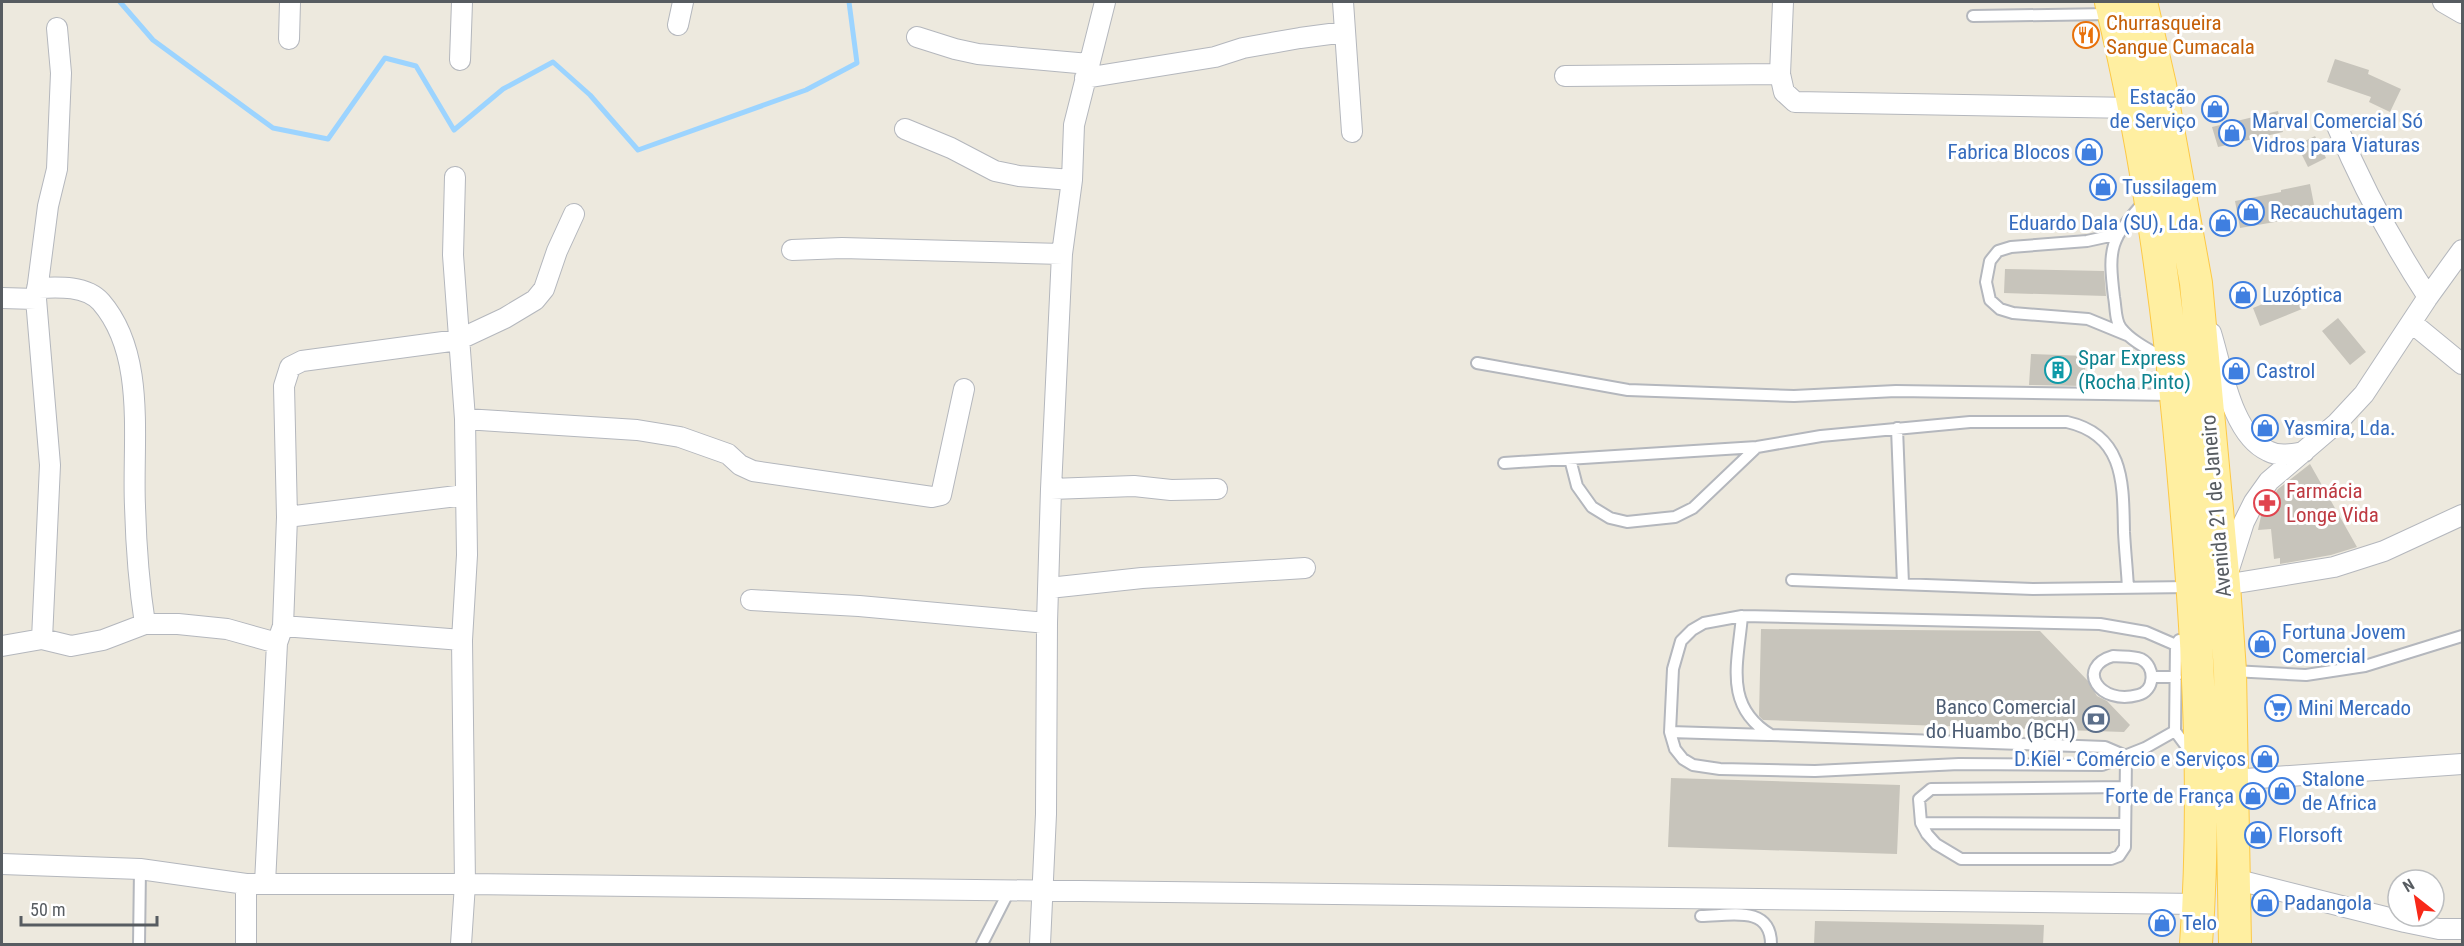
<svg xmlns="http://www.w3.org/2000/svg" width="2464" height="946" font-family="'Roboto Condensed',sans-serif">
  <rect width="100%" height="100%" fill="#ede9de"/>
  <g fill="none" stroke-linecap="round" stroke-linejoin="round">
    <path stroke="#9cd4ff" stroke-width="5" d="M120 2 153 40 273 128 328 139 385 58 416 66 454 130 503 89 553 62 590 95 638 150 806 90 857 63 849 2"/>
  </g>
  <path fill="#c7c4bb" d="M2335 59 2369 70 2368 74 2401 89 2390 112 2369 102 2371 97 2327 82Z
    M2278 111 2283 132 2218 147 2212 127Z
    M2315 136 2326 158 2308 167 2297 145Z
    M2310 184 2316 215 2240 228 2235 201 2281 192V190Z
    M2005 269 2104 271 2106 296 2004 293Z
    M2294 291 2302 309 2260 326 2253 308Z
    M2338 318 2366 352 2350 365 2322 331Z
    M2031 354 2086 356 2084 386 2029 385Z
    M2310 464 2357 547 2331 555 2280 564V558L2274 559 2271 529 2258 530 2261 516 2278 489Z
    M1761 629 2040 631 2088 681 2097 696 2107 701 2130 725 2124 732 1763 720 1759 716Z
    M1671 778 1900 785 1897 854 1668 847Z
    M1815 921 2044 925 2043 945H1814Z"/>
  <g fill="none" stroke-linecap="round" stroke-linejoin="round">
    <defs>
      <path id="lane" d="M1973 16 2111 14
        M2144 202C2110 240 2108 247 2114 297 2116 307 2115 321 2121 328 2132 342 2152 351 2167 360
        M2119 234 2087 241 2011 247 1998 251 1990 261 1986 282 1990 300 2000 309 2013 313 2088 319 2127 335
        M1477 363 1628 390 1794 396 1896 391 2174 395
        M1897 428 1903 584
        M1570 459 1577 486 1592 507 1610 518 1627 522 1675 517 1693 508 1757 447
        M1504 463 1757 447 1821 436 1970 422H2067C2125 435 2123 484 2124 532 2125 551 2127 569 2128 588
        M1792 580 2033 589 2190 587
        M1742 616C1738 663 1723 706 1771 735L2105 747 2126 756
        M2179 640 2176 645 2175 731 2192 754
        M2113 656C2122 657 2133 656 2141 659 2156 667 2155 691 2138 695 2099 706 2075 667 2113 656Z
        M2233 671 2306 675 2365 666 2462 636
        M2152 677H2176
        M2175 731 2145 748 2102 765 1959 764 1815 771 1720 769 1693 765 1683 759 1675 749 1670 732 1673 669 1681 641 1692 630 1704 623 1742 616 2100 624 2146 632 2176 645
        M1670 732 1768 735
        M2126 787 1931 789 1919 799 1921 823 1927 834 1936 844 1961 859H2111L2119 856 2125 847 2126 756
        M1921 823 2125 824
        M1701 916C1728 916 1771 904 1771 944
        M139 944 140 869
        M982 944 1009 891"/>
      <path id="street" d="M1343 2 1352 132
        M1783 2 1780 74 1784 92 1795 102 2135 108
        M2443 2 2462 13
        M678 25 683 2
        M917 37 955 49 978 54 1089 64
        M289 39 290 2
        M460 60 462 2
        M1565 76 1780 74
        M1085 78 1215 57 1243 48 1300 38 1345 32
        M2337 126C2362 186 2392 242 2428 297
        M905 129 951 148 995 171 1019 176 1072 180
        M455 177 453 255 465 419 467 555 462 640 465 884 461 944
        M792 250 842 248 1062 254
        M2462 250 2428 297 2364 394 2337 423 2269 481 2254 502 2244 522 2224 585 2334 567 2384 551 2462 515
        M37 288C57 287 86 285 101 302 147 355 132 442 135 506 136 545 139 585 145 624
        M2 298 36 299
        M2412 323 2462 364
        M2211 333C2222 368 2232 435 2268 451 2279 457 2292 454 2304 452
        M465 419 637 430 680 437 728 454 740 465 753 471 932 497 941 495 964 389
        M1051 489 1134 486 1171 490 1217 489
        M287 517 465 495
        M1049 588 1142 578 1305 568
        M751 600 859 606 1047 623
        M283 626 287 517 284 386 290 367 302 361 458 340 505 318 535 300 544 289 557 251 574 214
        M42 639 50 465 36 299 48 206 57 169 61 73 57 28
        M2 646 42 639 71 646 103 640 145 624H178L227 629 277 643 283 626 462 640
        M2231 780 2462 764
        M2 864 140 869 246 884H465L2199 904
        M2234 879 2405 922 2439 929H2462
        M265 883 277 643
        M246 944V884
        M1040 944 1046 814 1047 623 1051 489 1062 254 1072 180 1074 125 1105 2"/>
      <path id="primary" d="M2111 2C2150 163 2171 326 2185 492 2198 642 2207 794 2196 944
        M2141 2 2160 85 2196 283 2224 585 2230 671 2235 944"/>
    </defs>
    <use href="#lane" stroke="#b4b7bd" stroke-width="14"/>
    <use href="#street" stroke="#b4b7bd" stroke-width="22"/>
    <use href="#primary" stroke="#fdc946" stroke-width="34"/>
    <use href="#lane" stroke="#fff" stroke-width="10"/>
    <use href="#street" stroke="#fff" stroke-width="20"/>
    <use href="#primary" stroke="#ffefa1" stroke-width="32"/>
  </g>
  <defs>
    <symbol id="restaurant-ring" viewBox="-11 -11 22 22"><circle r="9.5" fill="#fff" stroke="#e8710a" stroke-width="1.5"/><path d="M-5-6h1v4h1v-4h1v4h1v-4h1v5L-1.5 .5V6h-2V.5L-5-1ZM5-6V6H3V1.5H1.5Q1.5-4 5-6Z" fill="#e8710a"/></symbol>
    <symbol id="shop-ring" viewBox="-11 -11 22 22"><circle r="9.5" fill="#fff" stroke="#3f7fe0" stroke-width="1.5"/><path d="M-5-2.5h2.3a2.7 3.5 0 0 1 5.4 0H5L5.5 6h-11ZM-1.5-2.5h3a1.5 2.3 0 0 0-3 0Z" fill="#3f7fe0"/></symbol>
    <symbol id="building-ring" viewBox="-11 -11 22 22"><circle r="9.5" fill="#fff" stroke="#0f9aa8" stroke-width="1.5"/><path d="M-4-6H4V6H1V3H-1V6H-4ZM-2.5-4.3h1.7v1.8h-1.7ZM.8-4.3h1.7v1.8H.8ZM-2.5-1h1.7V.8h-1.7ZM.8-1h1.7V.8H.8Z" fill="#0f9aa8"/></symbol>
    <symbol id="pharmacy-ring" viewBox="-11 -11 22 22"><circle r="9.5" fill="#fff" stroke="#e0444e" stroke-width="1.5"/><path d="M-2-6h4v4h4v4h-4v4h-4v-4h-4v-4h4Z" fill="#e0444e"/></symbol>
    <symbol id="supermarket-ring" viewBox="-11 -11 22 22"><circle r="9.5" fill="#fff" stroke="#3f7fe0" stroke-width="1.5"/><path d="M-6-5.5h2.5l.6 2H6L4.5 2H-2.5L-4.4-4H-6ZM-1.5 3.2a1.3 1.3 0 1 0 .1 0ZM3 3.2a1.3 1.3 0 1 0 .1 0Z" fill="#3f7fe0"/></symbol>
    <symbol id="bank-ring" viewBox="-11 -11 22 22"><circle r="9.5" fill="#fff" stroke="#5c6f8a" stroke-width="1.5"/><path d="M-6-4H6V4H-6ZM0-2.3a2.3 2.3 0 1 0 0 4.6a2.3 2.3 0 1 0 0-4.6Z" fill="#5c6f8a"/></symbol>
  </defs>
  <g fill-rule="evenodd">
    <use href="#restaurant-ring" x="2071" y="20" width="30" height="30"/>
    <use href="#shop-ring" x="2200" y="94" width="30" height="30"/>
    <use href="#shop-ring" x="2217" y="118" width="30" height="30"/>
    <use href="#shop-ring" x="2074" y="137" width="30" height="30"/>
    <use href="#shop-ring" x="2088" y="172" width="30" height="30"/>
    <use href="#shop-ring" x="2236" y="197" width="30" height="30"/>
    <use href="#shop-ring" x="2208" y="208" width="30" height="30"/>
    <use href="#shop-ring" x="2228" y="280" width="30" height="30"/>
    <use href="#building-ring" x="2043" y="355" width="30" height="30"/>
    <use href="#shop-ring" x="2221" y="356" width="30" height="30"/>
    <use href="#shop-ring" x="2250" y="413" width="30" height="30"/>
    <use href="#pharmacy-ring" x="2252" y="488" width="30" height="30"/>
    <use href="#shop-ring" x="2247" y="629" width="30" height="30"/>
    <use href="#supermarket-ring" x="2263" y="693" width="30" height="30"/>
    <use href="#bank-ring" x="2081" y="704" width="30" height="30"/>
    <use href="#shop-ring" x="2250" y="744" width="30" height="30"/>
    <use href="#shop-ring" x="2267" y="776" width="30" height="30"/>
    <use href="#shop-ring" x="2238" y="781" width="30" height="30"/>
    <use href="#shop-ring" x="2243" y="820" width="30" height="30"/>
    <use href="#shop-ring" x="2250" y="888" width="30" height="30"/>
    <use href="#shop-ring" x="2147" y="908" width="30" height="30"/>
  </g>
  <g text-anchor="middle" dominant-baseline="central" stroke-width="6" stroke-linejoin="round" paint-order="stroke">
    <g font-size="21" fill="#c56008" stroke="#fff" text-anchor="start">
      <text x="2106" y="23">Churrasqueira<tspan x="2106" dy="24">Sangue Cumacala</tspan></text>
    </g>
    <g font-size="21" fill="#366cbe" stroke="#fff" text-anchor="start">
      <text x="2196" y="97" text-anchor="end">Estação<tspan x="2196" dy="24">de Serviço</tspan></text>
      <text x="2252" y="121">Marval Comercial Só<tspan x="2252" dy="24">Vidros para Viaturas</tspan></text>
      <text x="2070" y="152" text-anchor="end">Fabrica Blocos</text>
      <text x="2122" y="187">Tussilagem</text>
      <text x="2270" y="212">Recauchutagem</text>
      <text x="2204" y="223" text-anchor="end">Eduardo Dala (SU), Lda.</text>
      <text x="2262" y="295">Luzóptica</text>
      <text x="2256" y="371">Castrol</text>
      <text x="2284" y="428">Yasmira, Lda.</text>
      <text x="2282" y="632">Fortuna Jovem<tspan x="2282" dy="24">Comercial</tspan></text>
      <text x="2298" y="708">Mini Mercado</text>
      <text x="2246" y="759" text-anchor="end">D.Kiel - Comércio e Serviços</text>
      <text x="2302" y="779">Stalone<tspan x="2302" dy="24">de Africa</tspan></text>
      <text x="2234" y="796" text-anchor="end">Forte de França</text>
      <text x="2278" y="835">Florsoft</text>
      <text x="2284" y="903">Padangola</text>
      <text x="2182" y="923">Telo</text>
    </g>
    <g font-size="21" fill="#0d838f" stroke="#fff" text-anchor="start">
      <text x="2078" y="358">Spar Express<tspan x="2078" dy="24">(Rocha Pinto)</tspan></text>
    </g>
    <g font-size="21" fill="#be3a42" stroke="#fff" text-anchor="start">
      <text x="2286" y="491">Farmácia<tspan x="2286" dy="24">Longe Vida</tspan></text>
    </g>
    <g font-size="21" fill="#575c61" stroke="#fff">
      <text transform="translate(2216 506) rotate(-95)">Avenida 21 de Janeiro</text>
    </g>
    <g font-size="21" fill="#4e5e75" stroke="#fff" text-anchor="end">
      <text x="2076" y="707">Banco Comercial<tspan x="2076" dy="24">do Huambo (BCH)</tspan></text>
    </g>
  </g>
  <rect width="2464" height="946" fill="none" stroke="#575c61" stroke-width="6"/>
  <g transform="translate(2416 898) rotate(329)"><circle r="28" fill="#ffffff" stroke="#bcbec0" stroke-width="1.5"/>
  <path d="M0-4.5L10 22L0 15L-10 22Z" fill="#f82919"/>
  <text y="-9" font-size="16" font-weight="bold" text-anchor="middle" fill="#575c61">N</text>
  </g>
  <path d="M21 916v9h136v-9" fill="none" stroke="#575c61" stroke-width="3"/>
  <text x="30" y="916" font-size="18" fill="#575c61" stroke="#ffffff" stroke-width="4.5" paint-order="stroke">50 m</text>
</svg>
